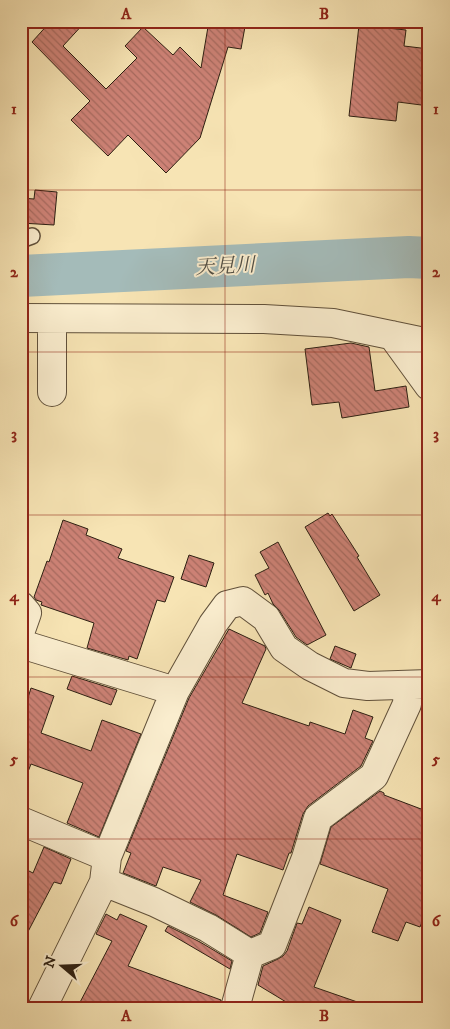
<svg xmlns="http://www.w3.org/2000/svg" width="450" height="1029" font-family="'IM FELL DW Pica','Noto Serif JP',serif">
  <defs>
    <pattern id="building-back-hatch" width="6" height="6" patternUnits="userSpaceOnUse" patternTransform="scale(1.25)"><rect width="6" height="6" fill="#cd8276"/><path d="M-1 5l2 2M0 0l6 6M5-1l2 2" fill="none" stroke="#a76a5f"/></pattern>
  </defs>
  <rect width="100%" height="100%" fill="#f7e4b4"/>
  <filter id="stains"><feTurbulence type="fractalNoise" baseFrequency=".004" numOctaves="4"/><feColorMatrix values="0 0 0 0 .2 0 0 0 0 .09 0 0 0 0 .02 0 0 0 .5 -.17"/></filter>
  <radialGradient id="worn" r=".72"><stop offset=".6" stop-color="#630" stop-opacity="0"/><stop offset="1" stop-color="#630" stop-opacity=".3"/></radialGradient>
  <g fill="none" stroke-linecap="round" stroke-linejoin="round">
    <path stroke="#a4bbb9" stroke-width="42" d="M21 276 409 257 429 258"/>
  </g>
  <path fill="url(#building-back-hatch)" stroke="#2d1f12" d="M51 21H86L63 46 106 89 137 58 125 46 143 27 173 55 180 47 201 68 209 21H246L241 49 228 47 200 138 166 173 128 135 108 156 71 120 90 101 32 42Z
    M359 25 406 30 404 46 429 49V106L398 102 396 121 349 116Z
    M35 190 57 192 54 225 21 223V198L34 199Z
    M351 343 369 347 375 391 406 386 409 407 342 418 339 402 312 405 305 349Z
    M328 513 330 516 332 514 359 556 357 557 380 595 354 611 305 527Z
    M63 520 88 529 86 535 122 549 118 558 174 577 165 602 157 600 137 659 129 656 128 660 87 648 94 623 41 605 42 602 36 600 34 597 47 561 49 562Z
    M278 542 326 635 307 645 296 637 279 610 273 604 268 593 265 595 255 575 269 568 260 552Z
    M189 555 214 563 206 587 181 579Z
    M229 629 265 646 266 649 242 703 309 726 310 722 345 734 353 710 373 717 365 738 373 741 361 766 308 806 303 814 291 853H289L283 870 237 854 223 895 268 912 260 933 251 937 216 915 190 902 201 880 163 867 156 886 123 873 131 853 126 851 189 698Z
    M335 646 356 654 351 668 330 659Z
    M72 676 117 690 111 705 67 689Z
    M31 688 54 696 41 733 91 751 102 720 141 734 99 837 67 823 83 783 31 764 24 782H21V699L27 701Z
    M380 791 384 793V795L429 812V887L422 908 427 910 420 927 406 922 398 941 372 932 388 889 320 864 331 827Z
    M44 847 71 859 61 884 54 882 21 945V867L33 873Z
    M309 907 341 920 314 987 366 1005 365 1008H296L258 985 263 966 278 959 283 956 287 951 297 923 302 924Z
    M106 914 117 920 120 914 147 926 128 966 221 1000 220 1008H77L112 941 96 934Z
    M168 926 200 942 232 961 230 969 165 931Z"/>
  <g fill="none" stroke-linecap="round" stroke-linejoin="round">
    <defs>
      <path id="lane" d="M21 240 32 236"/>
      <path id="street" d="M21 318 264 319 333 323 429 343
        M392 335 429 386
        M52 392V319
        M21 606 27 613 21 630
        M21 644 175 691
        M21 821 107 857
        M104 882 154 902 208 928 250 954
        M42 1008 104 882 107 857 175 691 213 624 227 605 243 601 266 618 284 648 310 666 344 683 368 686 429 684
        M235 1008 250 954 272 945 306 858 318 818 374 776 407 704 408 685"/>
    </defs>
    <use href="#lane" stroke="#60503a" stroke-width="18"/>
    <use href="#street" stroke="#60503a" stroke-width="30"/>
    <use href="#lane" stroke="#faedce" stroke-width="15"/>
    <use href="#street" stroke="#faedce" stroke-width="28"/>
  </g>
  <path fill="none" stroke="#8f2418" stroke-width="1" stroke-opacity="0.55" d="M225 21V1008M21 190H429M21 352H429M21 515H429M21 677H429M21 839H429"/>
  <g text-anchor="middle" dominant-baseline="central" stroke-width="4" stroke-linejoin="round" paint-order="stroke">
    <g font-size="20" font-style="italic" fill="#514e44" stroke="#faedce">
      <text transform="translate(225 267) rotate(-3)">天見川</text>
    </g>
  </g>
  <rect width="450" height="1029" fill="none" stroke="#f7e4b4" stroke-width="55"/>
  <g transform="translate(62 966) rotate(289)" stroke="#faedce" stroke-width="4" paint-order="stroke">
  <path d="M0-4L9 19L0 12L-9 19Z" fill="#2d1f12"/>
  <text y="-8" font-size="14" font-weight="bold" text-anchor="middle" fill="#2d1f12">N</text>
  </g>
  <rect x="28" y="28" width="394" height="974" fill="none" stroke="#8f2418" stroke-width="2"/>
  <g font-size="16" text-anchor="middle" font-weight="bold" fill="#8f2418">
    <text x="126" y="19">A</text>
    <text x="324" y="19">B</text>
    <text x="14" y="114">1</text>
    <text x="436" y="114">1</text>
    <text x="14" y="277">2</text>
    <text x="436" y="277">2</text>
    <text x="14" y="439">3</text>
    <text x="436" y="439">3</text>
    <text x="14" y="601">4</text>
    <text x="436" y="601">4</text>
    <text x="14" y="764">5</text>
    <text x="436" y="764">5</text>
    <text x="14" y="926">6</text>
    <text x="436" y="926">6</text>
    <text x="126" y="1021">A</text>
    <text x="324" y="1021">B</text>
  </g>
  <rect width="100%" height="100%" filter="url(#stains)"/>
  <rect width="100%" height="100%" fill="url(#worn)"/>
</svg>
